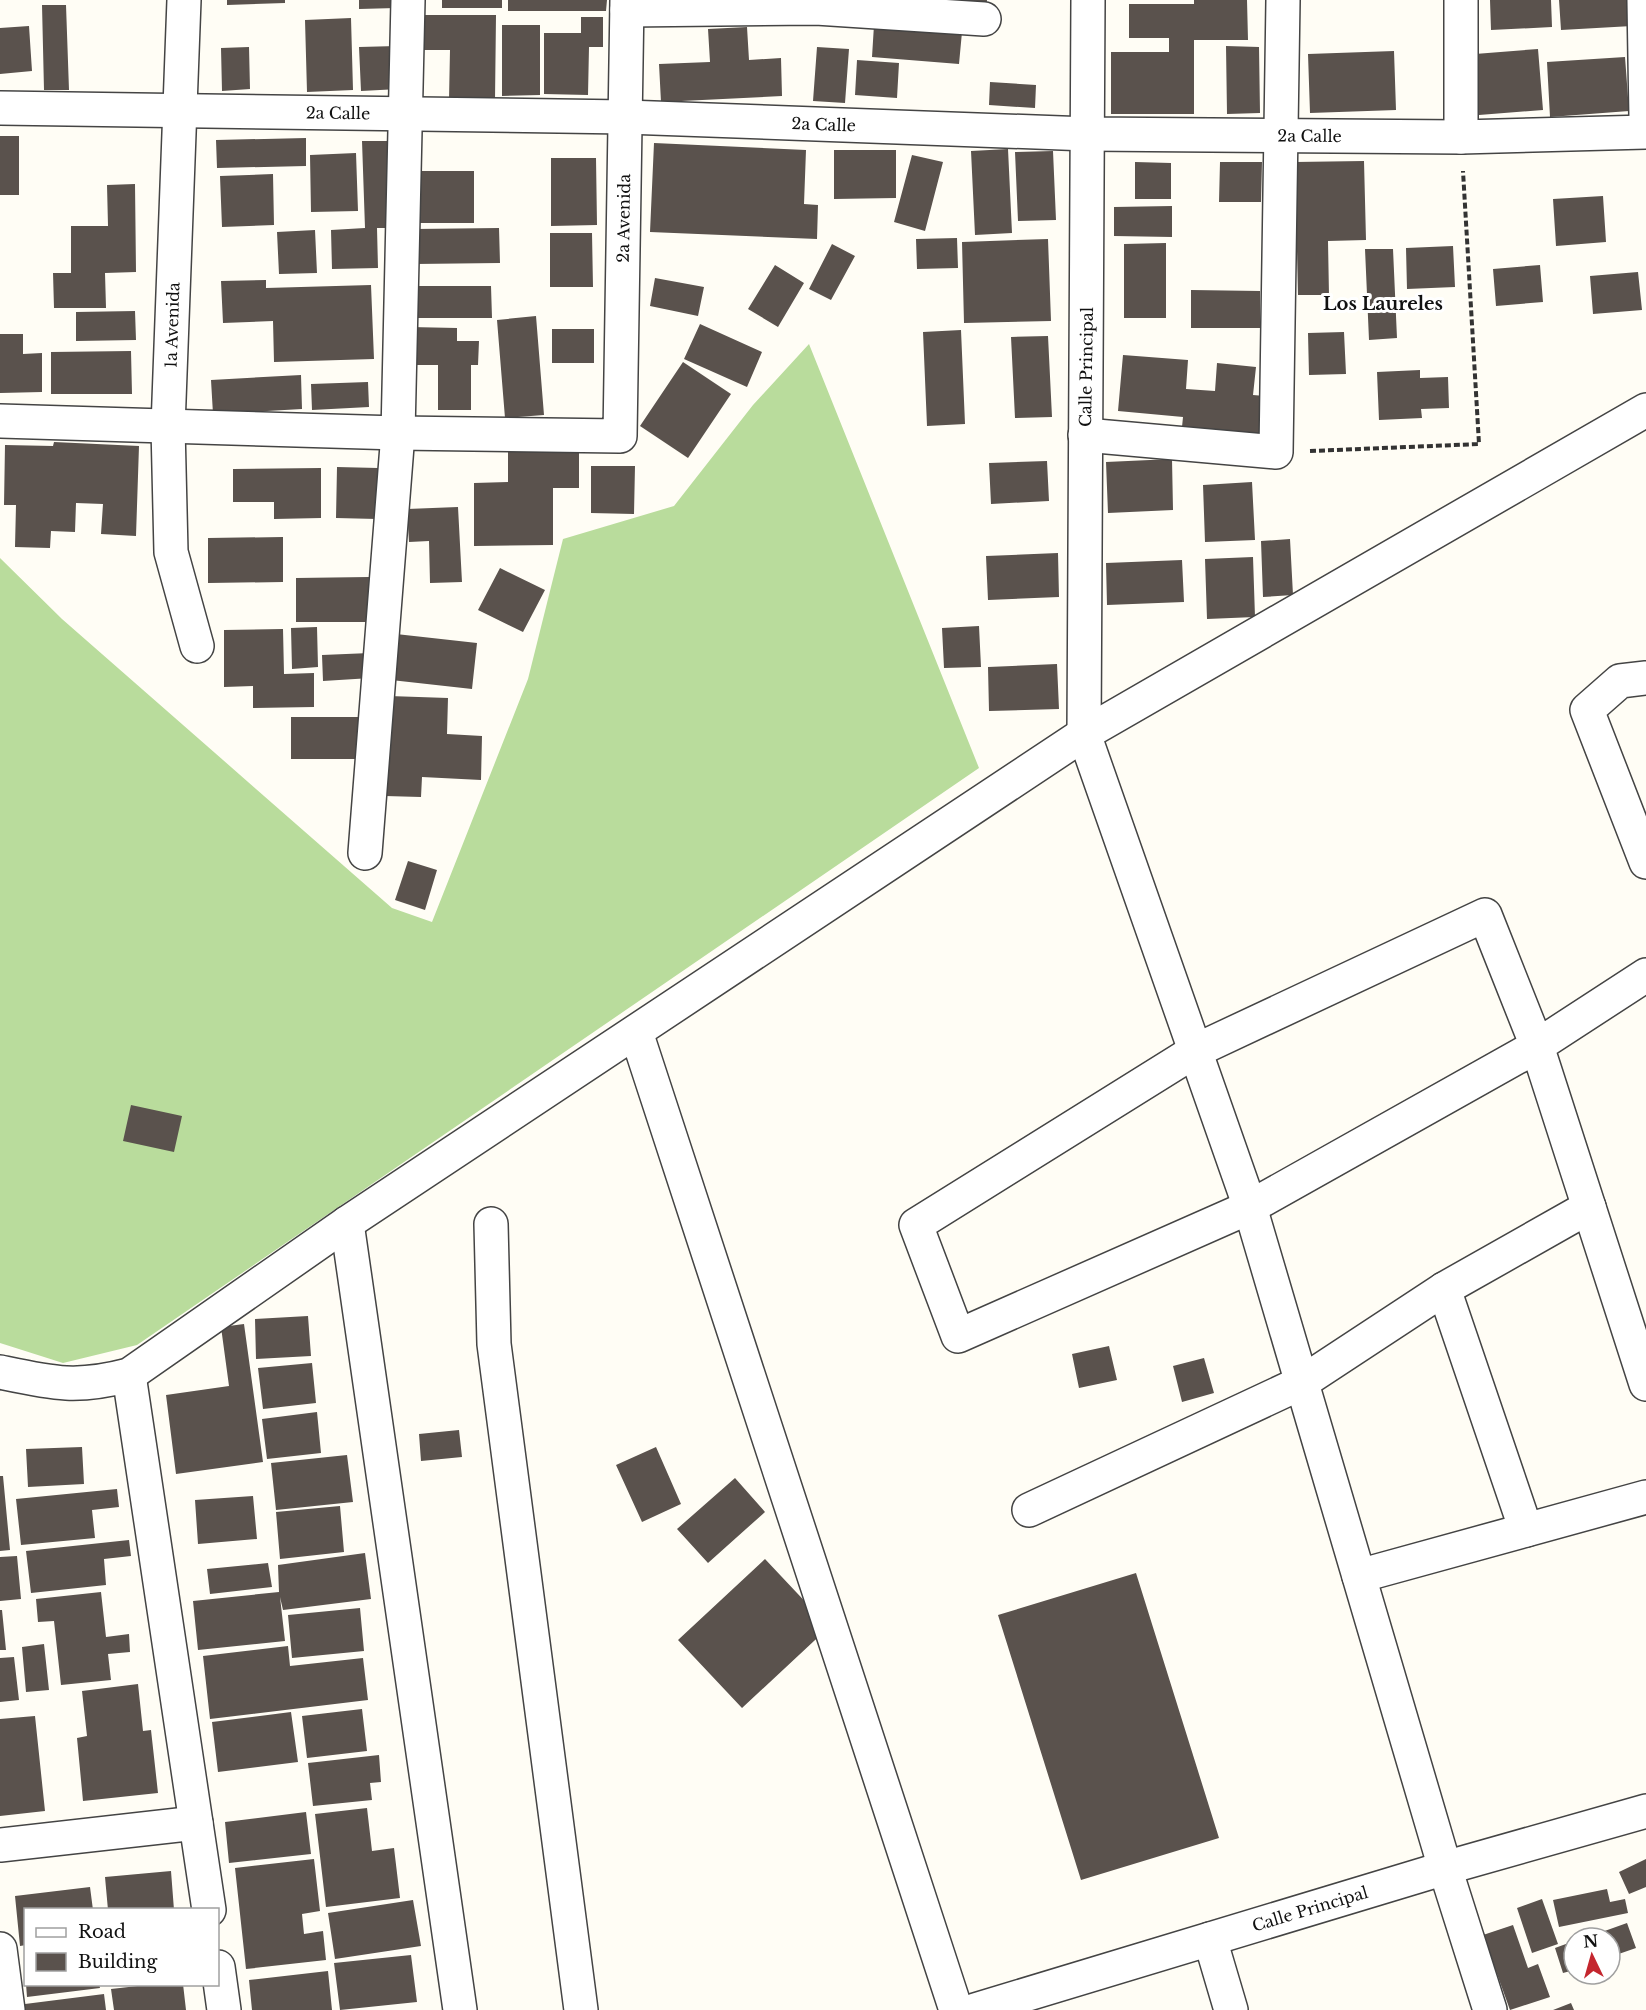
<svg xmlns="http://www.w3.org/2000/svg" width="1646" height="2010" font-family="'Libre Baskerville',serif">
  <rect width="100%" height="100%" fill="#fffdf5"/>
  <path fill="#b9dc9c" d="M809 344 979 768 137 1345 63 1363 0 1343V558L62 619 392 908 432 922 528 679 563 539 674 506 753 405Z"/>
  <path fill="#5a524d" d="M227 0H285V3L227 5Z
    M359 0H395L396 8 359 9Z
    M442 0H502V8H442Z
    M508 0H607L606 11H508Z
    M953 0H987L986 10 953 7Z
    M1194 0H1247L1248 40H1194V114H1111V52H1169V38H1129V4H1194Z
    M1490 0H1551L1552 27 1491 30Z
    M1559 0H1630L1632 26 1561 30Z
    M42 5H66L69 90H44Z
    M421 15H496L495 100H449L450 50H421Z
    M581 17H603V47H589L588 95 544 94V33H581Z
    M351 18 353 90 307 92 305 20Z
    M502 25H540V95L502 96Z
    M874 25 962 32 959 64 872 57Z
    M29 26 32 71 0 74V28Z
    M747 27 749 60 781 58 782 96 661 102 659 64 710 62 708 29Z
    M397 46 399 89 361 91 359 47Z
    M1226 46 1259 47 1260 113 1227 114Z
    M249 47 250 89 222 91 221 48Z
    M817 47 849 49 845 103 813 101Z
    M1538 49 1543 110 1479 115 1475 54Z
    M1394 51 1396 110 1310 113 1308 54Z
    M1625 57 1629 111 1550 117 1547 62Z
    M857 60 899 63 897 98 855 95Z
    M990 82 1036 85 1035 108 989 105Z
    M0 136H19V195H0Z
    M306 138V166L217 168 216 140Z
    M362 141H391L394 228H377L378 268 332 269 331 230 365 228Z
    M654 143 806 150 804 204 818 205 817 239 650 232Z
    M1008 149 1012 233 975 235 971 151Z
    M834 150H896V198L834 199Z
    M1053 151 1056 220 1018 221 1015 152Z
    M356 153 358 211 311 212 310 155Z
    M912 155 943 162 925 231 894 222Z
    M551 158H596L597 225 551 226Z
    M1364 161 1366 240 1328 241 1329 295H1298L1295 162Z
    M1135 162 1171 163V199H1135Z
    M1220 162H1262L1261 202H1219Z
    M417 171H474V223H418Z
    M273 174 274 225 222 227 220 176Z
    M135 184 136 272 105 273 106 308H54L53 273H71V226H108L107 185Z
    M1603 196 1606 242 1556 246 1553 199Z
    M1172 206V237L1114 236V207Z
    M499 228 500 263 415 264V229Z
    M315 230 317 273 279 274 277 232Z
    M550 233H592L593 287H550Z
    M957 238 958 268 917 269 916 239Z
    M1048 239 1051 321 964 323 962 242Z
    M1166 243V318H1124V244Z
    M832 244 855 256 831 300 809 289Z
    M1453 246 1455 287 1407 289 1406 248Z
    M1365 249H1393L1397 338 1369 340Z
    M775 265 804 283 778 327 748 309Z
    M1540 265 1543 302 1496 306 1493 269Z
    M1638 272 1642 310 1593 314 1590 276Z
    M655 278 704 287 698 316 650 306Z
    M266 280V288L371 285 374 359 274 362 273 321 223 323 221 281Z
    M413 286H491L492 318H413Z
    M1191 290 1260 291V328H1191Z
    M135 311 136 340 76 341V312Z
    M536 316 544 415 505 418 497 320Z
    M700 324 762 352 747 387 684 359Z
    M410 327 457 328V341H479L478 365H471V410H438V365H410Z
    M552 329H594V363H552Z
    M961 330 965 424 927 426 923 332Z
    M1344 332 1346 374 1309 375 1308 333Z
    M0 334H23V354L42 353V392L0 393Z
    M1048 336 1052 417 1015 418 1011 337Z
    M131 351 132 394H51V352Z
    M1123 355 1188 360 1186 389 1215 391 1217 363 1256 367 1253 395 1265 396 1261 434 1182 427 1183 417 1118 411Z
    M683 362 731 394 688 458 640 426Z
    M1420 370V378L1448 377 1449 408 1421 409 1422 418 1379 420 1377 372Z
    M301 375 302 409 213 414 211 380Z
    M368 382 369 407 312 410 311 384Z
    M54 442 139 446 136 536 101 534 103 504 76 503 75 532 51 531 50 548 15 547 16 505H4L5 445 53 446Z
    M579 451V488H553V545L474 546V483L508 482V452Z
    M1172 459 1173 510 1108 513 1106 462Z
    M1047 461 1049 501 991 504 989 463Z
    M591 466H635L634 514 591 513Z
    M337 467 378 468 377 519 336 518Z
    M321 468V518L274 519V502H233V469Z
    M1252 482 1255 540 1205 542 1203 485Z
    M458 507 462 582 430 583 429 541 409 542 407 509Z
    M283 537V582L208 583V538Z
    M1290 539 1293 595 1263 597 1261 541Z
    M1058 553 1059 597 988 600 986 556Z
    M1253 557 1255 617 1207 619 1205 559Z
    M1182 560 1184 602 1107 605 1106 563Z
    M500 568 545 590 523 632 478 610Z
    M369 577 368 622H296V578Z
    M979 626 981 667 944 668 942 628Z
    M317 627 318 667 292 669 291 628Z
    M283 629 284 674 314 673V707L253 708V686L224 687V630Z
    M396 634 477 643 472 689 391 680Z
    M370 653 371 678 323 681 322 655Z
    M1057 664 1059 709 989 711 988 667Z
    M389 696 448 698 447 734 482 736 481 780 422 777 421 797 385 796Z
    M291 717H362V759H291Z
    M408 861 437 870 425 910 395 900Z
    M131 1105 182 1116 174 1152 123 1141Z
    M308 1316 311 1356 256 1359 255 1319Z
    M244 1324 263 1462 176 1474 166 1395 229 1386 221 1327Z
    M1109 1346 1117 1380 1079 1388 1072 1354Z
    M1204 1358 1214 1393 1182 1402 1173 1366Z
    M312 1363 316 1403 263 1409 258 1368Z
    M317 1412 321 1453 267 1459 262 1419Z
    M459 1430 462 1457 421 1461 419 1434Z
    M82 1447 84 1484 28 1487 26 1449Z
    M656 1447 681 1504 642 1522 616 1465Z
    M347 1455 353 1502 276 1510 271 1463Z
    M0 1476H3L10 1550 0 1551Z
    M735 1478 765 1512 708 1563 677 1529Z
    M117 1489 119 1507 92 1510 95 1538 21 1545 16 1499Z
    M253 1496 257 1539 198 1544 195 1500Z
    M340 1506 344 1552 280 1559 276 1512Z
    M129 1540 131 1556 104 1559 106 1585 31 1593 26 1551Z
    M365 1553 371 1599 283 1610 280 1597 285 1641 198 1650 193 1601 279 1592 278 1565Z
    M17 1556 21 1599 0 1601V1557Z
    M765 1559 829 1627 742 1708 678 1640Z
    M268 1563 272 1587 210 1594 207 1569Z
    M1136 1573 1219 1838 1081 1880 998 1615Z
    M101 1592 106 1637 129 1634 130 1652 108 1654 111 1680 61 1685 54 1621 38 1622 36 1599Z
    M360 1608 364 1651 292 1658 288 1615Z
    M0 1610H2L6 1650H0Z
    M44 1644 49 1690 26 1692 22 1647Z
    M288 1646 290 1666 363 1658 368 1700 210 1719 203 1656Z
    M14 1657 19 1700 0 1702V1658Z
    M138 1684 143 1731 151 1730 158 1793 83 1801 77 1738 87 1736 82 1691Z
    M362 1709 367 1751 307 1758 302 1716Z
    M291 1712 298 1762 218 1772 212 1722Z
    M35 1716 45 1811 0 1816V1719Z
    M379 1755 381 1782 370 1783 372 1800 313 1806 308 1763Z
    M367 1808 372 1851 394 1848 400 1898 326 1907 315 1814Z
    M306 1812 311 1854 229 1863 225 1822Z
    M314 1859 320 1911 302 1914 304 1934 323 1931 326 1960 246 1969 235 1868Z
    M1646 1859V1887L1629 1894 1619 1872Z
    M171 1871 174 1910H108L105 1877Z
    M90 1887 93 1910H26V1945L20 1946 15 1896Z
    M1607 1889 1610 1902 1625 1899 1628 1913 1559 1927 1553 1900Z
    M1542 1899 1558 1944 1532 1953 1517 1908Z
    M413 1900 421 1946 335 1959 328 1913Z
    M1627 1923 1636 1948 1610 1957V1938H1585Z
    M1513 1925 1528 1968 1538 1964 1550 1997 1510 2010 1483 1935Z
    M1574 1941V1970L1563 1973 1555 1948Z
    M411 1955 417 2002 340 2010 334 1963Z
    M328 1971 332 2010H252L249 1980Z
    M26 1984H99L100 1988 27 1997Z
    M155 1984H183L186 2010H114L111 1989Z
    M104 1994 106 2010H25V2004Z
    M1571 2003 1574 2010H1553Z"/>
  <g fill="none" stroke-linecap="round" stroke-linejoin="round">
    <defs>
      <g id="minor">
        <path d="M184 0 168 427 171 552 197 646"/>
        <path d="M1088 0 1084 734 1250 1207 1445 1868 1490 2010"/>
        <path d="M1461 0V137"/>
        <path d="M1644 0 1646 117"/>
        <path d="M627 10 816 8 984 19"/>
        <path id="s1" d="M0 108 626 117 1088 134 1461 137 1646 132"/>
        <path id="s2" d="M0 421 398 433 620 436 627 0"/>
        <path d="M1085 435 1276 452 1283 0"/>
        <path d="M1646 678 1620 681 1587 710 1646 862"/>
        <path d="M365 853 398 433 408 0"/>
        <path d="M1646 975 1537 1046 1250 1207 958 1336 916 1225 1195 1051 1485 915 1537 1046 1646 1384"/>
        <path d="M636 1032 956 2010"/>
        <path d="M347 1223 460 2010"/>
        <path d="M491 1224 494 1344 581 2010"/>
        <path d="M1444 1289 1526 1530"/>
        <path d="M0 1372C52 1383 76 1389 129 1375L347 1223 1084 734 1646 410"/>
        <path d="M129 1375 209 1910"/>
        <path d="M1029 1510 1301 1383 1444 1289 1589 1207"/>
        <path d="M1359 1576 1646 1497"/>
        <path d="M0 1845 196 1823"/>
        <path d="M1210 1939 1231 2010"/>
        <path d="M0 1949 8 2010"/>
        <path d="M218 1967 224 2010"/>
      </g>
      <g id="tertiary">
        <path id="s3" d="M975 2010 1445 1868 1646 1811"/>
      </g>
    </defs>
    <use href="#minor" stroke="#444" stroke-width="36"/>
    <use href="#tertiary" stroke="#444" stroke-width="36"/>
    <path stroke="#333" stroke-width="4" stroke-dasharray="6 3" stroke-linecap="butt" d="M1310 451 1479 444 1463 171"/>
    <use href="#minor" stroke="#fff" stroke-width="33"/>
    <use href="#tertiary" stroke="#fff" stroke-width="33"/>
  </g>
  <g text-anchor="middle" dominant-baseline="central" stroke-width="6" stroke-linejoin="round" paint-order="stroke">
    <g font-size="16" fill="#111" stroke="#fff">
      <text stroke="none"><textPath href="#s1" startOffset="338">2a Calle</textPath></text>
      <text stroke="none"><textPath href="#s1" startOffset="824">2a Calle</textPath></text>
      <text stroke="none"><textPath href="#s1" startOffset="1310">2a Calle</textPath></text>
      <text stroke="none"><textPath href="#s2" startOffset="838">2a Avenida</textPath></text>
      <text transform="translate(172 325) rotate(-88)">1a Avenida</text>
      <text transform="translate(1086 367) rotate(-89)">Calle Principal</text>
      <text stroke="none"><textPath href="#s3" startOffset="350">Calle Principal</textPath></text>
    </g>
    <g font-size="18" font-weight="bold" fill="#111" stroke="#fff">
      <text x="1383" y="304">Los Laureles</text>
    </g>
  </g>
  <rect x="24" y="1908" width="195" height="78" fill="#ffffff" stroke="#a0a0a0" stroke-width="1.5"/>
  <rect x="36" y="1928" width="30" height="9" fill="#ffffff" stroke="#a0a0a0" stroke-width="1.5"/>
  <text x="78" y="1938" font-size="18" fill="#111111">Road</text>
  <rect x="36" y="1953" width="30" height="18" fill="#5a524d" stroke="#a0a0a0" stroke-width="1.5"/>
  <text x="78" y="1968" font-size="18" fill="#111111">Building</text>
  <g transform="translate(1592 1956) rotate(355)"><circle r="28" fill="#ffffff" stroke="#a0a0a0" stroke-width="1.5"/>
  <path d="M0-4.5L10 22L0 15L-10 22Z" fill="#c4262e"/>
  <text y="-9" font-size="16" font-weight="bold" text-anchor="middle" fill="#111111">N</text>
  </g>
</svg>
